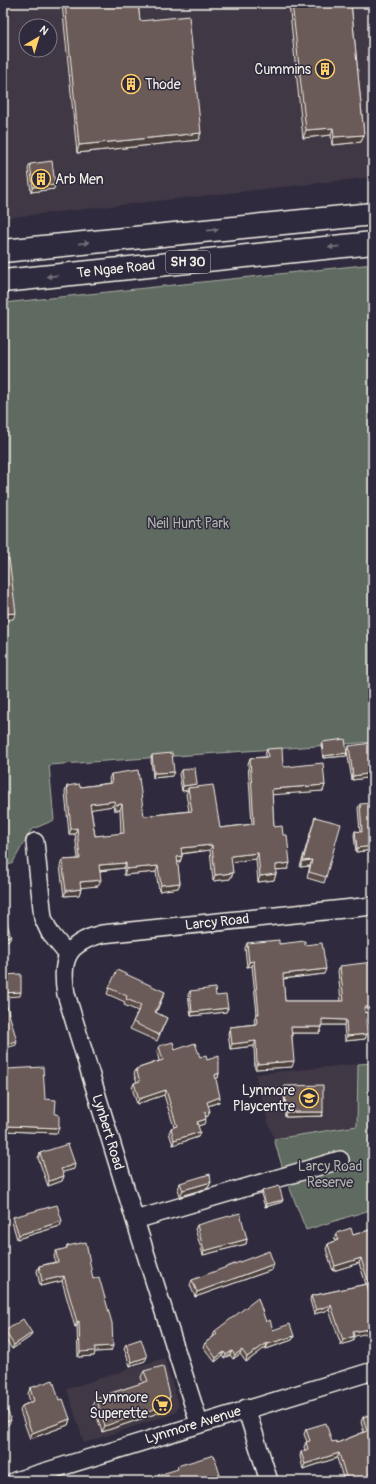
<svg xmlns="http://www.w3.org/2000/svg" width="376" height="1484" font-family="Pangolin,sans-serif">
  <rect width="100%" height="100%" fill="#2f2a3d"/>
  <filter id="ink" filterUnits="userSpaceOnUse"><feTurbulence type="fractalNoise" baseFrequency=".025" numOctaves="2"/><feDisplacementMap in="SourceGraphic" scale="8" xChannelSelector="R" yChannelSelector="G"/><feConvolveMatrix kernelMatrix="1 2 1 2 8 2 1 2 1" color-interpolation-filters="sRGB"/></filter>
  <g filter="url(#ink)">
    <path fill="#413845" fill-rule="evenodd" d="M3 3H373V177L3 218ZM26 26H50V50H26Z
      M358 1064 357 1126 274 1139 268 1122 255 1074Z
      M164 1358 179 1405 175 1413 84 1443 67 1389Z"/>
    <path fill="#5f6a60" stroke="#aaaea4" d="M373 264V742L49 765 54 820 31 830 12 864 3 865V303Z
      M373 1063V1209L306 1230 285 1176 274 1139 357 1126 358 1064Z"/>
    <g fill="none" stroke-linecap="round" stroke-linejoin="round">
      <defs>
        <path id="minor" d="M35 842 43 918 50 933 68 955
          M135 1220 340 1160
          M246 1408 269 1481
          M199 1423 135 1220 66 994C60 959 67 943 102 934L373 906
          M15 1481 373 1371"/>
        <path id="highway" d="M3 251 373 214
          M3 281 373 243"/>
      </defs>
      <use href="#minor" stroke="#f4f1e8" stroke-width="20"/>
      <use href="#highway" stroke="#f4f1e8" stroke-width="25"/>
      <use href="#minor" stroke="#2f2a3d" stroke-width="17"/>
      <use href="#highway" stroke="#2f2a3d" stroke-width="22"/>
    </g>
    <path fill="#5c4d4c" stroke="#f4f1e8" fill-rule="evenodd" d="M62 3H138L140 21 201 133 198 140 77 153Z
      M289 3H351L364 135 361 142 332 145 331 135 303 138Z
      M30 164 54 189 31 192 28 169Z
      M322 742 347 753 346 756 323 758 321 744Z
      M349 746 373 750V777L352 780 347 751Z
      M267 749 283 766 325 785 323 791 272 794 274 827 283 835 288 869 276 870V874L274 880 258 882 256 859 231 861 233 873 230 879 213 881 210 850 182 854V856L180 862H177L180 883 178 888 159 891 156 872 124 875V868L100 871 98 886 80 887 81 889 79 895 64 896 60 866 62 860 78 859 75 834H69L65 792 67 786 80 787 110 783 109 779 111 774 144 816 189 811 186 794 188 790 182 791 179 774 181 770 197 784 196 787 220 828 252 824 248 764 250 758 265 757V755ZM113 806 114 810H120L121 834 95 836 91 809Z
      M152 755 172 776 153 778 151 760Z
      M360 804 373 850 356 852 354 835 355 831 360 832 358 808Z
      M315 817 326 877 324 883 307 878 310 866 300 867Z
      M247 943 305 945 324 974 283 979 285 1001H341L338 971 340 966 365 1012 367 1034 365 1039 345 1041 344 1025H322V1027L320 1033H292V1067L255 1069 254 1046 230 1049 228 1033 230 1027 255 1024 254 1020 256 1014H257L252 966 247 967 245 948Z
      M109 988 165 992 156 1013 167 1018 157 1041 130 1029 138 1011 124 1005 125 1002 107 994Z
      M190 991 228 1008 226 1012 191 1016 188 995Z
      M159 1046 175 1050 200 1057 207 1060 219 1073 218 1078 216 1079 219 1102 208 1106V1116L205 1117 204 1124 198 1126V1137L173 1145 169 1133 171 1128 174 1127 164 1095 137 1104 132 1088 134 1083 137 1082 134 1074 136 1069 159 1061 157 1051Z
      M3 1062 6 1071 7 1069 45 1099 55 1114 57 1133 5 1131V1076V1077H3Z
      M285 1086 323 1112 322 1116 285 1117 284 1090Z
      M40 1153 74 1169 62 1172 64 1176 62 1181 48 1186 38 1158Z
      M211 1182 208 1188 180 1196 178 1189 180 1183Z
      M262 1191 282 1202 265 1207 261 1194Z
      M373 1207V1220L371 1213Z
      M13 1217 62 1221 60 1226 17 1239 12 1222Z
      M197 1225 247 1239 246 1244 203 1255 195 1229Z
      M373 1229V1284L367 1286 353 1341 341 1345 329 1310 314 1314 310 1300 311 1296 366 1284 359 1263 333 1271 326 1249 328 1244 335 1241 334 1238 336 1233 353 1235Z
      M67 1246 93 1279 111 1351 95 1352 94 1356 78 1357 77 1326 75 1327 62 1281 40 1286 37 1271 39 1266 55 1262 54 1256 56 1251 66 1249Z
      M272 1270 195 1297 190 1285 192 1280Z
      M266 1322 273 1330 294 1336 292 1340 266 1349V1347L246 1362 240 1354 233 1359 230 1355 224 1359 222 1356 215 1362 203 1347 205 1343 214 1336H213L215 1331Z
      M5 1331 30 1337 12 1349 3 1336Z
      M126 1344 145 1361 130 1366 124 1348Z
      M144 1371 170 1396 168 1403 164 1409 158 1413 102 1432 93 1404 96 1398 143 1383 141 1377Z
      M30 1388 59 1400 70 1419 68 1425 30 1439 20 1411 22 1406 30 1402 28 1394Z
      M373 1414V1477L344 1481 337 1458 303 1469 300 1456 301 1452 305 1450 304 1447 306 1442H307L304 1434 306 1429 332 1442 337 1443 364 1432 361 1422 363 1417Z"/>
    <path fill="#4b3f3e" stroke="#f4f1e8" d="M333 128 331 135 303 138 306 130Z
      M201 133 198 140 77 153 79 145Z
      M364 135 361 142 332 145 334 137Z
      M55 185 54 189 31 192 33 187Z
      M16 613 13 619 3 620V614Z
      M347 753 346 756 323 758V756Z
      M174 772 172 776 153 778 154 773Z
      M373 773V777L352 780 353 776Z
      M197 784 196 788H188V790L182 791 183 786Z
      M325 785 323 791 270 795 272 789Z
      M115 801 113 806 88 810 90 804Z
      M122 804 120 810H114L116 805Z
      M77 828 75 834H69L71 829Z
      M212 845 210 850 179 854 181 848Z
      M373 846V850L356 852 357 848Z
      M258 853 256 859 229 862 231 856Z
      M182 856 180 862H175L177 857Z
      M312 860 310 866 300 867 303 861Z
      M126 863 124 868 97 871 99 865Z
      M290 863 288 869 273 870 276 865Z
      M158 866 156 872 124 875 126 869Z
      M233 873 230 879 213 881 215 875Z
      M276 874 274 880 258 882 260 876Z
      M101 880 98 886 78 888 80 882Z
      M180 883 178 888 159 891 161 885Z
      M81 889 79 895 64 896 66 891Z
      M11 936 9 940 3 942V938Z
      M254 961 252 966 247 967 249 962Z
      M326 969 324 974 281 979 283 974Z
      M21 992 20 996 3 997V993Z
      M365 1007H373V1012L363 1013Z
      M228 1008 226 1012 191 1016 192 1012Z
      M322 1019 346 1020 344 1025H320Z
      M291 1027H322L320 1033H289Z
      M367 1034 365 1039 345 1041 347 1036Z
      M17 1041 16 1045 3 1049V1045Z
      M256 1041 254 1046 230 1049 232 1044Z
      M294 1061 292 1067 255 1069 257 1064Z
      M6 1073 5 1077H3V1074Z
      M219 1073 218 1078 213 1080 215 1075Z
      M166 1090 164 1095 137 1104 139 1099Z
      M220 1097 219 1102 205 1107 207 1102Z
      M210 1111 208 1116 203 1117 205 1112Z
      M286 1112H323L322 1116 285 1117Z
      M206 1119 204 1124 195 1127 197 1122Z
      M7 1126 59 1128 57 1133 5 1131Z
      M200 1132 198 1137 173 1145 174 1140Z
      M75 1164 74 1169 60 1173 61 1169Z
      M64 1176 62 1181 48 1186 49 1181Z
      M211 1182 208 1188 180 1196 183 1190Z
      M283 1200 282 1202 265 1207 266 1204Z
      M62 1221 60 1226 17 1239 19 1235Z
      M247 1239 246 1244 203 1255 204 1251Z
      M361 1258 359 1263 333 1271 335 1266Z
      M274 1264 272 1270 195 1297 197 1292Z
      M64 1276 62 1281 40 1286 42 1281Z
      M373 1279V1284L366 1286 368 1281Z
      M331 1305 329 1310 314 1314 316 1310Z
      M79 1321 77 1326 75 1327 77 1322Z
      M373 1328V1332L351 1337 353 1332Z
      M32 1333 30 1337 12 1349 14 1345Z
      M294 1336 292 1340 266 1349 268 1344Z
      M354 1336 353 1341 341 1345 343 1340Z
      M267 1343 266 1347 246 1362 247 1357Z
      M113 1346 111 1351 95 1352 94 1356 78 1357 80 1352 95 1347Z
      M242 1350 240 1354 233 1359 235 1355Z
      M232 1351 230 1355 224 1359 226 1355Z
      M224 1352 222 1356 215 1362 216 1358Z
      M147 1357 145 1361 130 1366 132 1362Z
      M170 1396 168 1403 164 1409 158 1413 102 1432 105 1426Z
      M70 1419 68 1425 30 1439 32 1433Z
      M11 1420 9 1424 3 1427V1423Z
      M339 1453 337 1458 303 1469 305 1464Z
      M373 1473V1477L367 1479 369 1474Z
      M220 1475 218 1479 213 1481H201Z"/>
    <path fill="#6b5a58" stroke="#f4f1e8" fill-rule="evenodd" d="M65 3H138L140 21 189 16 201 133 79 145Z
      M292 3H351L364 135 334 137 333 128 306 130Z
      M52 161 55 185 33 187 30 164Z
      M9 559 16 613 3 614V560Z
      M345 739 347 753 323 756 322 742Z
      M372 743 373 750V773L353 776 349 746Z
      M282 748 283 766 286 767 323 763 325 785 272 789 274 827 282 826 283 835H287L290 863 276 865V874L260 876 258 853 231 856 233 873 215 875 212 845 181 848 182 856 177 857 180 883 161 885 158 866 126 869V863L99 865 101 880 80 882 81 889 66 891 62 860 80 859 77 828 71 829 67 786 79 784 80 787 112 783 111 774 138 770 144 816 192 811 188 788 213 785 220 828 254 824 250 758 268 757 267 749ZM115 801 116 805 122 804 124 833 95 836 90 804Z
      M172 753 174 772 154 773 152 755Z
      M195 768 197 784 183 786 181 770Z
      M373 803V846L357 848 355 831 362 832 360 804Z
      M315 817 341 824 326 877 309 872 312 860 303 861Z
      M3 914H4L11 936 3 938Z
      M279 940V944L305 941V945L322 943 326 969 283 974 285 1001H344L340 966 373 962V1007H365L367 1034 347 1036 346 1020 322 1019V1027H291L294 1061 257 1064 256 1041 232 1044 230 1027 257 1024 256 1014H259L254 961 249 962 247 943Z
      M117 970 165 992 155 1012 167 1018 159 1035 133 1022 141 1005 126 999 127 996 109 988Z
      M21 974V992L3 993 17 1041 3 1045V975Z
      M215 988 216 996 226 995 228 1008 192 1012 190 991Z
      M173 1042 175 1050 195 1043 200 1057 206 1055 207 1060 219 1056V1073L215 1075 220 1097 207 1102 210 1111 205 1112 206 1119 197 1122 200 1132 174 1140 171 1128 177 1126 166 1090 139 1099 134 1083 140 1081 136 1069 163 1060 159 1046Z
      M3 1062 6 1073 3 1074Z
      M43 1067 45 1099 56 1100 55 1114 59 1115V1128L7 1126V1069Z
      M323 1085V1112H286L285 1086Z
      M68 1144 75 1164 61 1169 64 1176 49 1181 40 1153Z
      M210 1174 211 1182 183 1190 180 1183Z
      M279 1186 283 1200 266 1204 262 1191Z
      M57 1205 62 1221 19 1235 13 1217Z
      M240 1213 247 1239 204 1251 197 1225Z
      M351 1228 353 1235 373 1229V1279L368 1281 361 1258 335 1266 328 1244 338 1240 336 1233Z
      M86 1242 93 1279 99 1277 112 1323 113 1346 95 1347V1351L80 1352 79 1321 77 1322 64 1276 42 1281 39 1266 58 1262 56 1251 67 1248V1246Z
      M269 1251 274 1264 197 1292 192 1280Z
      M367 1284 373 1313V1328L353 1332 354 1336 343 1340 331 1305 316 1310 311 1296Z
      M258 1298 266 1322 270 1320 273 1330 290 1324 294 1336 268 1344 267 1343 247 1357 242 1350 235 1355 232 1351 226 1355 224 1352 216 1358 205 1343 217 1334 215 1331Z
      M23 1319 32 1333 14 1345 5 1331Z
      M141 1339 147 1357 132 1362 126 1344Z
      M163 1366 170 1396 167 1403 160 1407 105 1426 96 1398 148 1381 144 1371Z
      M53 1380 59 1400 63 1399 70 1419 32 1433 22 1406 34 1401 30 1388Z
      M4 1401 11 1420 3 1423V1402Z
      M373 1414V1473L369 1474 371 1481H343L347 1480 339 1453 305 1464 301 1452 308 1449 306 1442 310 1441 306 1429 326 1423 332 1442 336 1441 337 1443 367 1431 363 1417Z
      M214 1455 220 1475 201 1481H150L153 1480 152 1477 178 1469 177 1466Z"/>
    <defs><path id="oneway-solid" d="M-6-.8H1V-3.2L6.5 0L1 3.2V.8H-6Z"/></defs>
    <g fill="#747079">
      <use href="#oneway-solid" transform="translate(213 230) rotate(-6)"/>
      <use href="#oneway-solid" transform="translate(84 243) rotate(-6)"/>
      <use href="#oneway-solid" transform="translate(334 247) rotate(174)"/>
      <use href="#oneway-solid" transform="translate(52 276) rotate(174)"/>
    </g>
  </g>
  <defs>
    <symbol id="building-ring" viewBox="-11 -11 22 22"><circle r="9.5" fill="#2f2a3d" stroke="#ffd166" stroke-width="1.5"/><path d="M-4-6H4V6H1V3H-1V6H-4ZM-2.5-4.3h1.7v1.8h-1.7ZM.8-4.3h1.7v1.8H.8ZM-2.5-1h1.7V.8h-1.7ZM.8-1h1.7V.8H.8Z" fill="#ffd166"/></symbol>
    <symbol id="school-ring" viewBox="-11 -11 22 22"><circle r="9.5" fill="#2f2a3d" stroke="#ffd166" stroke-width="1.5"/><path d="M0-5L7-2L0 1L-7-2ZM-4 1L0 2.5L4 1V4Q0 6-4 4Z" fill="#ffd166"/></symbol>
    <symbol id="supermarket-ring" viewBox="-11 -11 22 22"><circle r="9.5" fill="#2f2a3d" stroke="#ffd166" stroke-width="1.5"/><path d="M-6-5.5h2.5l.6 2H6L4.5 2H-2.5L-4.4-4H-6ZM-1.5 3.2a1.3 1.3 0 1 0 .1 0ZM3 3.2a1.3 1.3 0 1 0 .1 0Z" fill="#ffd166"/></symbol>
  </defs>
  <g fill-rule="evenodd">
    <use href="#building-ring" x="314" y="58" width="22" height="22"/>
    <use href="#building-ring" x="120" y="73" width="22" height="22"/>
    <use href="#building-ring" x="30" y="168" width="22" height="22"/>
    <use href="#school-ring" x="298" y="1087" width="22" height="22"/>
    <use href="#supermarket-ring" x="151" y="1394" width="22" height="22"/>
  </g>
  <g text-anchor="middle" dominant-baseline="central" stroke-width="3" stroke-linejoin="round" paint-order="stroke">
    <rect fill="#2f2a3d" stroke="#b9b5b5" stroke-width="1" x="166" y="251" width="44" height="22" rx="3"/>
    <g font-size="13" font-weight="bold" fill="#f4f1e8">
      <text x="188" y="262">SH 30</text>
    </g>
    <g font-size="14" fill="#f4f1e8" stroke="#2f2a3d" text-anchor="end">
      <text x="311" y="69">Cummins</text>
      <text x="145" y="84" text-anchor="start">Thode</text>
      <text x="55" y="179" text-anchor="start">Arb Men</text>
      <text x="295" y="1090">Lynmore<tspan x="295" dy="16">Playcentre</tspan></text>
      <text x="148" y="1397">Lynmore<tspan x="148" dy="16">Superette</tspan></text>
    </g>
    <g font-size="14" fill="#f4f1e8" stroke="#2f2a3d">
      <text transform="translate(116 269) rotate(-6)">Te Ngae Road</text>
      <text transform="translate(217 922) rotate(-6)">Larcy Road</text>
      <text transform="translate(108 1132) rotate(73)">Lynbert Road</text>
      <text transform="translate(193 1425) rotate(-17)">Lynmore Avenue</text>
    </g>
    <g font-size="14" fill="#b1b4ab" stroke="#2f2a3d">
      <text x="188" y="523">Neil Hunt Park</text>
      <text x="330" y="1166">Larcy Road<tspan x="330" dy="16">Reserve</tspan></text>
    </g>
  </g>
  <rect width="376" height="1484" fill="none" stroke="#2f2a3d" stroke-width="16"/>
  <rect x="8" y="8" width="360" height="1468" fill="none" stroke="#f4f1e8" stroke-width="1.5" filter="url(#ink)"/>
  <g transform="translate(38 38) rotate(38)"><circle r="19" fill="#2f2a3d" stroke="#7e7a81"/>
  <path d="M0-3L7 15L0 10L-7 15Z" fill="#ffd166"/>
  <text y="-6" font-size="11" font-weight="bold" text-anchor="middle" fill="#f4f1e8">N</text>
  </g>
</svg>
